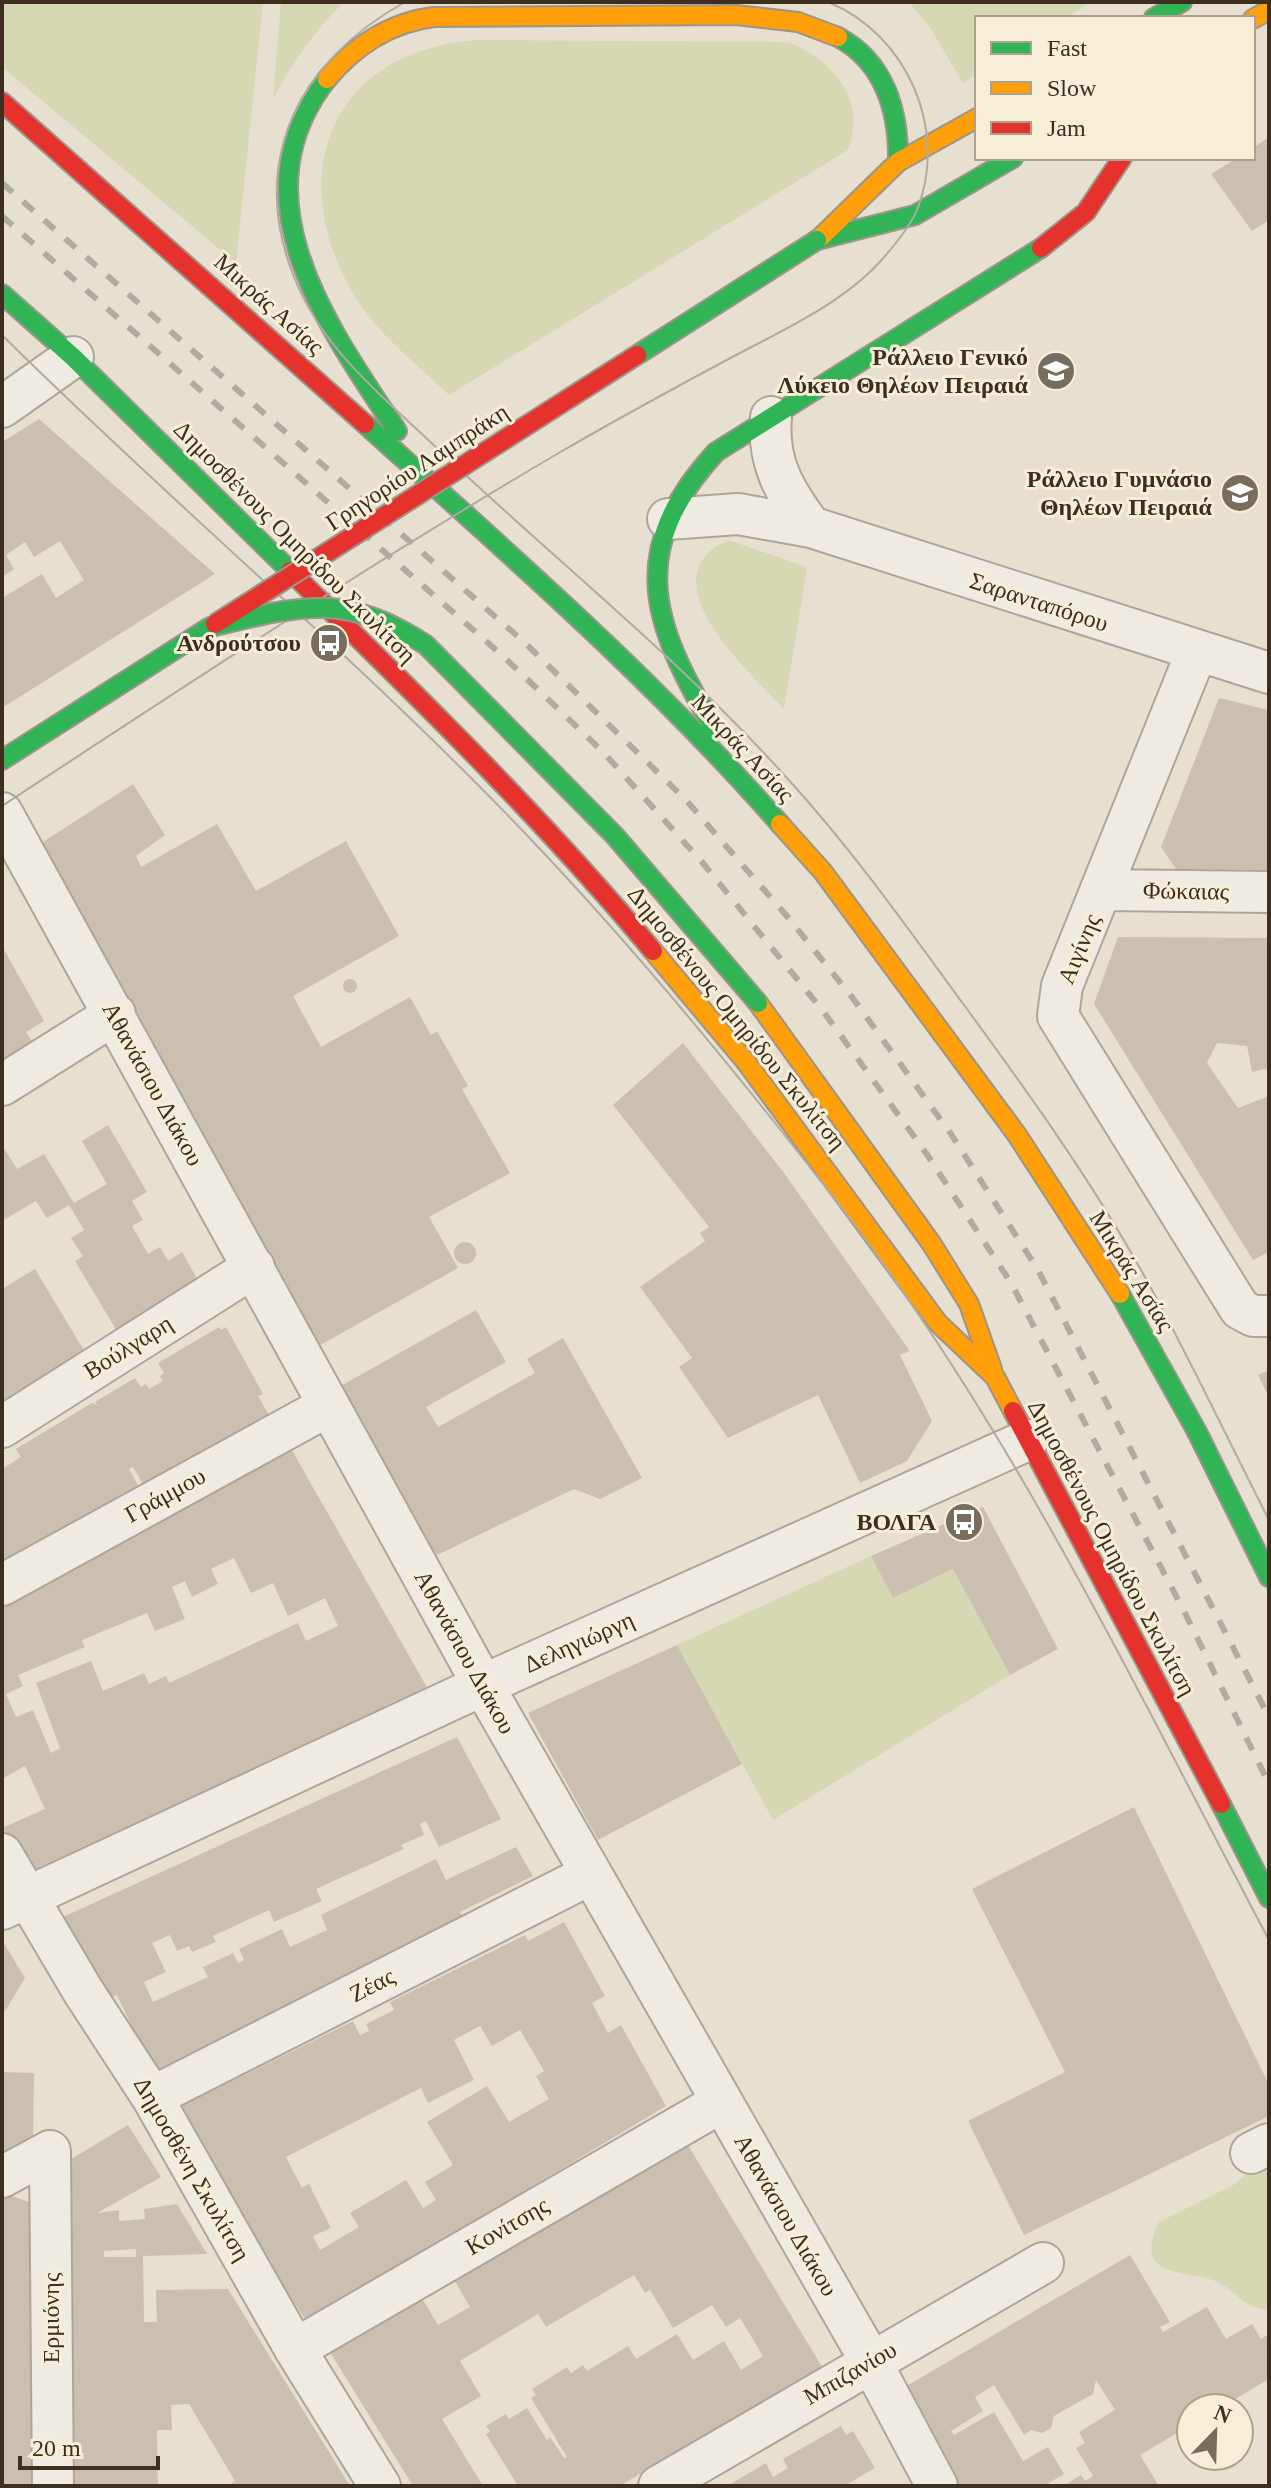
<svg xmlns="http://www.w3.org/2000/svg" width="1271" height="2488" font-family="'Times New Roman',serif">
  <rect width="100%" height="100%" fill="#e7e0d1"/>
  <path fill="#d6d7b3" d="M2 2H263L236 263 2 67Z
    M281 2H344C314 31 293 62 273 99Z
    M909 2H1091L1066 18H977V74L963 83 929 26Z
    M479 40 789 42C834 62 867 99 848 150L449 395C415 362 373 331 350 288 283 168 337 48 479 40Z
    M728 540 807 567 784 709C751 673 643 579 728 540Z
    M871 1556 894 1598 953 1569 1010 1675 773 1820 677 1645Z
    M1269 2161V2309C1248 2311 1238 2294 1221 2284 1194 2267 1129 2284 1159 2222L1235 2184 1256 2165Z"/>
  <path fill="#cbbfb2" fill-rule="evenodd" d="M1269 137V220L1252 231 1211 174 1237 158H1253V148Z
    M39 419 215 574 2 708V598L42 574 56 598 84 580 60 541 34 557 25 542 6 555 14 569 2 577V442Z
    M1219 698 1269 710V870L1176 869 1161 847Z
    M133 784 165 835 136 856 141 867 217 824 256 891 346 841 399 936 293 996 321 1047 410 997 431 1035 437 1031 468 1086 462 1089 510 1173 429 1217 458 1268 315 1348 32 849Z
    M1118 937 1269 938V1068L1252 1072 1247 1046 1217 1043 1207 1063 1238 1108 1269 1096V1252L1253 1260 1094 1004Z
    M2 946 44 1021 26 1032 35 1046 2 1066Z
    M343 986a7 7 0 1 1 14 0a7 7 0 1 1-14 0Z
    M683 1043 784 1173 910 1351 900 1355 932 1421 907 1461 860 1483 818 1395 728 1438 679 1367 692 1358 640 1287 705 1241 700 1233 709 1227 613 1105Z
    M108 1125 147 1192 132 1201 143 1220 132 1226 148 1254 160 1247 168 1261 182 1252 203 1289 121 1338 75 1261 83 1256 71 1238 84 1230 69 1205 47 1218 36 1201 2 1221V1145L17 1169 44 1154 74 1203 107 1184 82 1141Z
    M454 1253a11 11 0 1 1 22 0a11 11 0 1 1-22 0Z
    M35 1269 88 1357 2 1409V1289Z
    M476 1310 506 1362 426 1407 438 1427 535 1373 527 1359 563 1338 642 1478 600 1499 574 1489 433 1557 337 1388Z
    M219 1327 221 1330 226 1327 263 1394 258 1396 269 1415 144 1486 133 1467 129 1469 140 1489 2 1566V1469L21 1457 16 1449 92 1403 97 1405 95 1402 135 1378 141 1387 146 1384 149 1389 163 1381 160 1376 164 1373 158 1363Z
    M1269 1370V1398L1258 1375Z
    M290 1447 428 1689 25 1876 2 1835V1828L45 1809 25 1766 2 1779V1603ZM234 1558 251 1593 273 1583 288 1616 325 1598 338 1626 306 1641 298 1623 169 1683 166 1676 149 1684 144 1673 103 1691 91 1661 36 1683 60 1748 51 1753 33 1710 16 1717 6 1694 23 1686 18 1675 85 1647 82 1640 147 1613 155 1631 185 1619 172 1587 185 1581 192 1597 218 1584 211 1569Z
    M983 1507 1058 1649 1010 1675 953 1569 893 1598 871 1556Z
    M677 1645 742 1764 598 1840 528 1713Z
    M457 1737 501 1819 439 1847 426 1821 420 1824 424 1835 401 1845 404 1849 316 1889 322 1901 274 1922 269 1910 213 1936 216 1942 192 1952 189 1946 177 1951 170 1935 152 1943 166 1972 144 1982 153 2002 208 1977 203 1967 233 1953 238 1963 244 1960 239 1949 282 1929 290 1947 327 1930 321 1915 436 1859 446 1880 516 1847 533 1876 460 1912 463 1917 147 2076 140 2044 117 1995 102 2002 63 1917Z
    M1134 1807 1269 2085V2116L1024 2235 968 2121 1065 2072 972 1889Z
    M564 1922 605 1996 592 2003 608 2033 621 2025 666 2106 307 2322 169 2112 353 2021 360 2035 369 2031 366 2024 394 2010 390 2002 525 1935 528 1941ZM480 2026 492 2046 520 2030 544 2071 536 2076 549 2099 509 2122 487 2086 427 2122 453 2165 425 2182 436 2200 423 2208 406 2180 350 2213 359 2227 320 2250 313 2236 331 2228 309 2184 302 2188 286 2157 421 2088 428 2103 474 2080 454 2040Z
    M2 1940 25 1978 2 2016Z
    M2 2072 34 2073 33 2137 2 2153Z
    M128 2125 161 2177 97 2213 119 2210V2221L145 2219 144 2209 177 2204 207 2254 143 2256 144 2322H157L156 2290 228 2289 350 2486H227L235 2481 189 2404 171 2405 172 2430H157L158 2486H72L61 2165ZM136 2249V2257H104V2251Z
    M683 2137 824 2370 619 2486H518L486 2434 490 2431 486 2426 506 2414 509 2419 527 2408 547 2440 550 2437 564 2458 567 2457 531 2398 536 2395 532 2389 567 2367 571 2373 583 2365 587 2371 628 2346 636 2359 677 2334 693 2360 724 2341 741 2370 763 2356 740 2318 726 2327 712 2305 673 2328 650 2290 645 2293 634 2275 546 2327 538 2314 460 2361 481 2396 442 2419 483 2486H413L328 2349 420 2295 438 2325 470 2307 452 2276Z
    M7 2194 31 2203 35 2486H2V2197Z
    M1130 2255 1170 2322 1160 2327 1163 2332 1207 2307 1226 2339 1252 2324 1261 2339 1269 2334V2379L1220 2408H1191V2425L1140 2455 1159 2486H1063L1081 2475 1085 2481 1093 2476 1076 2448 1085 2443 1079 2432 1115 2410 1096 2380 1093 2394 1054 2416 1051 2428 1042 2433 1031 2430 1024 2435 994 2385 975 2397 983 2411 951 2431 954 2435 994 2412 1023 2461 1048 2447 1064 2474 1044 2486H950L898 2391Z
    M841 2426 846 2435 853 2431 875 2468 844 2486H727L766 2463 773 2477 788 2468 783 2459Z"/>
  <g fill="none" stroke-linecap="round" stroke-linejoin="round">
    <defs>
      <path id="street" d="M2 407 73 357
        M771 417C767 462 784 491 811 527
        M668 519 738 514 811 527 1269 673
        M1197 651 1062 986 1058 1016 1240 1309 1253 1316H1269
        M2 813 483 1685 870 2360 937 2486
        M1104 890 1269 892
        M2 1085 115 1014
        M2 1427 254 1267
        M2 1585 328 1406
        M2 1854 83 1991 152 2097 295 2349 380 2486
        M2 1909 483 1685 1028 1440
        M152 2097 591 1874
        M1251 2153 1269 2144
        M2 2177 50 2151 53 2486
        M295 2349 720 2103
        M659 2486 1043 2263"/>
      <path id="fast" d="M1154 18 1182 2
        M838 37C885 62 899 112 898 162
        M327 79C233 199 330 329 397 431
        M817 240 915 215 1013 158
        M2 294 73 357 290 571
        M365 424C508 553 653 679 780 824
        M714 728C651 623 626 550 716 452L1041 248
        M2 760 210 627
        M1120 1294 1196 1430 1269 1577
        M1221 1804 1269 1898"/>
      <path id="slow" d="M1253 19 1269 10
        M327 79C354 46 391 22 434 17L736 15 798 22 838 37
        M821 237 898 162 977 118
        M780 824 823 872 1017 1135 1120 1294
        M653 951 746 1062 938 1323 995 1377 1013 1411
        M758 1003 931 1243 969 1304 992 1369"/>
      <path id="jam" d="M2 102 365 424
        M1041 248 1086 212 1122 158
        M290 571C415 694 541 816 653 951
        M1013 1411 1221 1804"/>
    </defs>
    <use href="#street" stroke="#ada599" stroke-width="44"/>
    <use href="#fast" stroke="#9c958a" stroke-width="22"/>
    <use href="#slow" stroke="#9c958a" stroke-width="22"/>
    <use href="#jam" stroke="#9c958a" stroke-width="22"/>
    <use href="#street" stroke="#efebe3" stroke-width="40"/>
    <use href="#fast" stroke="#30b455" stroke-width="18"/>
    <use href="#slow" stroke="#ff9f0a" stroke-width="18"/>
    <use href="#jam" stroke="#e5322d" stroke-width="18"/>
    <path stroke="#afaaa2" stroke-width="2" d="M405 2C301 60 247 159 294 277 323 351 385 398 441 452 556 561 680 659 786 777 851 848 907 927 964 1005 1027 1091 1089 1177 1141 1270 1187 1352 1226 1436 1269 1520
      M2 335C156 488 323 629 476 783 608 915 727 1060 841 1207 1014 1431 1137 1692 1269 1940
      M2 806C185 686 368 565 557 454 612 422 667 392 723 362 778 332 845 304 886 255 897 242 911 225 917 210 949 130 907 34 828 2"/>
    <path stroke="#afaaa2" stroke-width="6" stroke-dasharray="14 14" stroke-linecap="butt" d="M2 183 523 641 685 799 786 915 852 997 951 1134 1038 1270 1269 1717
      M2 216 504 657 603 752 702 862 823 1011 926 1153 1011 1283 1183 1609 1269 1784"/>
    <defs>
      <path id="fast-bridge" d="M637 355 817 240
        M210 627C301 606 343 591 426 645L615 836 758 1003"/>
      <path id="jam-bridge" d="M215 624 637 355"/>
    </defs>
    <use href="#fast-bridge" stroke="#9c958a" stroke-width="22" stroke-linecap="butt"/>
    <use href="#jam-bridge" stroke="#9c958a" stroke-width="22" stroke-linecap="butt"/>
    <use href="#fast-bridge" stroke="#30b455" stroke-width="18"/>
    <use href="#jam-bridge" stroke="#e5322d" stroke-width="18"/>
  </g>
  <defs>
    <symbol id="school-disc" viewBox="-11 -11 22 22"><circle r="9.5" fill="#786c5e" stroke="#f7eed8"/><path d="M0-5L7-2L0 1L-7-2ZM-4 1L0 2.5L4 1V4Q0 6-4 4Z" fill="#fff"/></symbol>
    <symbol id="bus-disc" viewBox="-11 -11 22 22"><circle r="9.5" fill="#786c5e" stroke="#f7eed8"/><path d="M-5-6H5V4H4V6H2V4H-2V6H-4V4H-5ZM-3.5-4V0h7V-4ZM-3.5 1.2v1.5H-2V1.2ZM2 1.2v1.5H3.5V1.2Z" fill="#fff"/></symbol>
  </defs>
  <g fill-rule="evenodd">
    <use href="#school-disc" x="1034" y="349" width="44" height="44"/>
    <use href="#school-disc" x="1218" y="471" width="44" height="44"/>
    <use href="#bus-disc" x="307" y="621" width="44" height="44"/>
    <use href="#bus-disc" x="942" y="1500" width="44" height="44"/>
  </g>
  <g text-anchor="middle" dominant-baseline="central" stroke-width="6" stroke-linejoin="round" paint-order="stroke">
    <g font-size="24" fill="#3d2e20" stroke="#f7eed8">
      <text transform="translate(269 304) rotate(42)">Μικράς Ασίας</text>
      <text transform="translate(417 467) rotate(-33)">Γρηγορίου Λαμπράκη</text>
      <text transform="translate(295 542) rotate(45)">Δημοσθένους Ομηρίδου Σκυλίτση</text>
      <text transform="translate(1039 602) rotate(18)">Σαρανταπόρου</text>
      <text transform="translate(743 748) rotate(47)">Μικράς Ασίας</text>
      <text transform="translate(1186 891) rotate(1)">Φώκαιας</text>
      <text transform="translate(1079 949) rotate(-67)">Αιγίνης</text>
      <text transform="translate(737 1018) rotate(51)">Δημοσθένους Ομηρίδου Σκυλίτση</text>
      <text transform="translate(153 1084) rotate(61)">Αθανάσιου Διάκου</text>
      <text transform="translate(1132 1271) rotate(58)">Μικράς Ασίας</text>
      <text transform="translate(128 1347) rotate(-32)">Βούλγαρη</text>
      <text transform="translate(165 1495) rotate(-29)">Γράμμου</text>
      <text transform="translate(1112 1548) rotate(62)">Δημοσθένους Ομηρίδου Σκυλίτση</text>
      <text transform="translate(579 1642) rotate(-24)">Δεληγιώργη</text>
      <text transform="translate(465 1652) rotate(61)">Αθανάσιου Διάκου</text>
      <text transform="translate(372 1985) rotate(-27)">Ζέας</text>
      <text transform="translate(192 2169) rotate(60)">Δημοσθένη Σκυλίτση</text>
      <text transform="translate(786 2215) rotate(60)">Αθανάσιου Διάκου</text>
      <text transform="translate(507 2226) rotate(-30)">Κονίτσης</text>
      <text transform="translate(51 2318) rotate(-90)">Ερμιόνης</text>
      <text transform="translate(850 2373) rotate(-30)">Μπιζανίου</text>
    </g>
    <g font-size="24" font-weight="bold" fill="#3d2e20" stroke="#f7eed8" text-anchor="end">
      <text x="1028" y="357">Ράλλειο Γενικό<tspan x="1028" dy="28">Λύκειο Θηλέων Πειραιά</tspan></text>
      <text x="1212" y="479">Ράλλειο Γυμνάσιο<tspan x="1212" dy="28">Θηλέων Πειραιά</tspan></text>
      <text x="301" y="643">Ανδρούτσου</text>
      <text x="936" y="1522">ΒΟΛΓΑ</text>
    </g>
  </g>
  <rect width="1271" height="2488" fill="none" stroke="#3d2e20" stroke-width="8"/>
  <rect x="975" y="16" width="280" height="144" fill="#f7eed8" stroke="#ada18e" stroke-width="2"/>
  <rect x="991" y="42" width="40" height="12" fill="#30b455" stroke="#ada18e" stroke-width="2"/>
  <text x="1047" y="56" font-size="24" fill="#3d2e20">Fast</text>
  <rect x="991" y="82" width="40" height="12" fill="#ff9f0a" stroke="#ada18e" stroke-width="2"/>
  <text x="1047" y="96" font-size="24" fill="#3d2e20">Slow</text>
  <rect x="991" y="122" width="40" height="12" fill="#e5322d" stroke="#ada18e" stroke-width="2"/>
  <text x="1047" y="136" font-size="24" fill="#3d2e20">Jam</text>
  <g transform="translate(1215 2432) rotate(23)"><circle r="38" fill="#f7eed8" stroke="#ada18e" stroke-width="2"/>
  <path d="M0-6L14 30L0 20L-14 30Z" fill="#786c5e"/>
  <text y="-12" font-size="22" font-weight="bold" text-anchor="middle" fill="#3d2e20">N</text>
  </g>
  <path d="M20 2456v12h138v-12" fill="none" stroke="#3d2e20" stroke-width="4"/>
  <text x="32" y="2456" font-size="24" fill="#3d2e20" stroke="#f7eed8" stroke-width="6" paint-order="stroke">20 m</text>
</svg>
